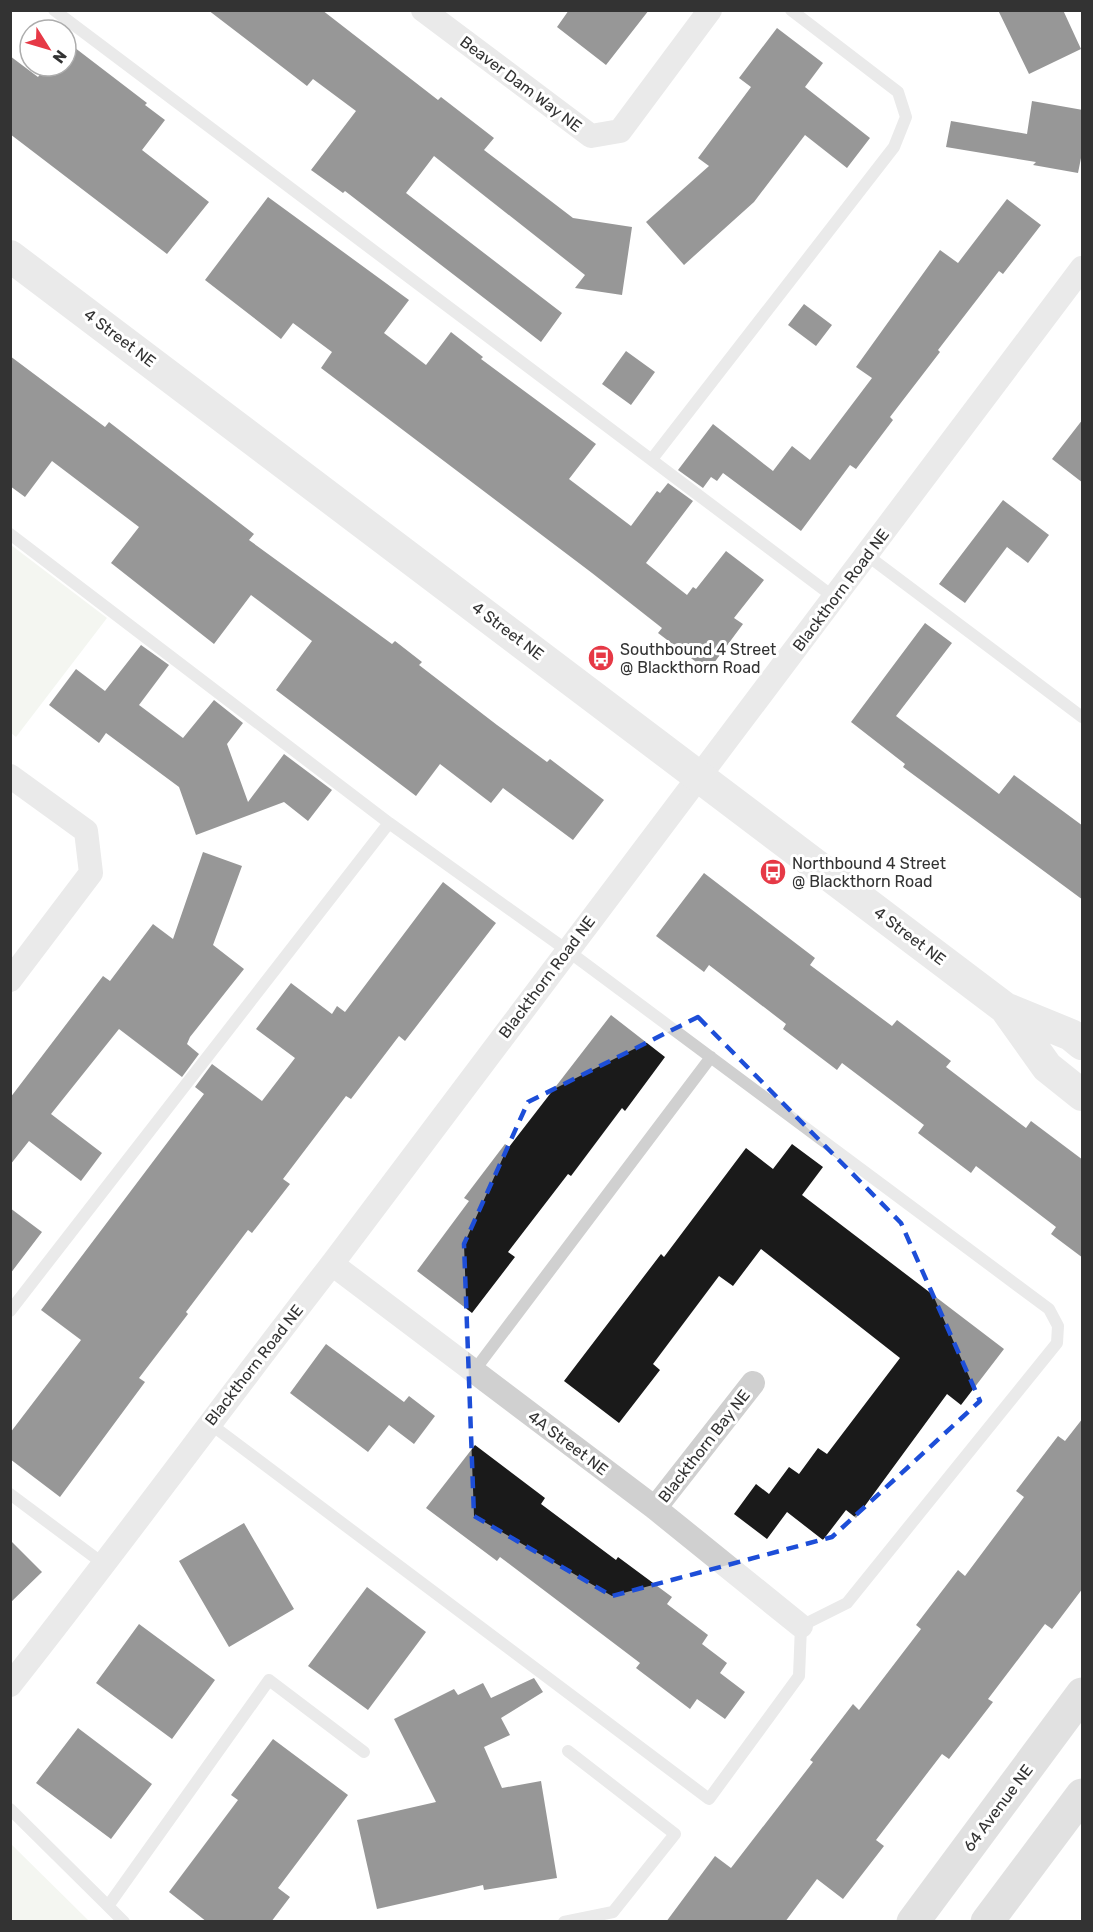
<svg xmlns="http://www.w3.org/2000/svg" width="1093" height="1932" font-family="Rubik,sans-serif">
  <rect width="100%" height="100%" fill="#fff"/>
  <path fill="#e6ecdf" d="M11 545 107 618 16 737 10 732Z
    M11 1844 89 1921H11Z"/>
  <path fill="#1a1a1a" d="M208 10H322L438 100 441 97 494 138 484 150 573 218 632 227 622 295 575 288 585 275 434 156 406 193 562 313 541 342 345 191 343 193 311 170 356 111 313 79 307 86Z
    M569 10H649L606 65 557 27Z
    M998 10H1063L1081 49 1029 74Z
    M777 28 823 63 805 87 870 138 847 168 805 135 754 202 684 265 646 222 709 166 698 158 751 87 739 78Z
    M66 41 147 103 145 105 165 120 142 150 209 202 167 254 10 134V56L38 77 46 66H66Z
    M1032 101 1083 110V148L1078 173 1033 165 1036 162 946 147 951 121 1027 134Z
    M268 197 409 300 384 333 426 365 451 332 483 357 481 359 596 444 569 479 631 526 657 491 660 493 668 483 693 501 646 563 687 595 693 587 696 589 726 551 764 580 734 618 743 624 708 671 658 633 662 628 592 573 321 368 332 352 293 323 281 339 205 280Z
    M1007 199 1041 225 1003 274 999 271 938 350 940 352 890 417 893 420 856 469 850 465 801 531 723 473 717 481 711 477 703 488 678 470 713 424 773 471 792 446 810 460 872 378 856 367 940 250 958 263Z
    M804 304 832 325 816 346 788 325Z
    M626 351 655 372 631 405 602 384Z
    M10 356 105 427 109 422 254 534 249 540 392 644 395 641 422 662 419 665 497 725 547 762 550 759 604 800 573 840 503 788 491 803 440 764 416 796 276 690 312 641 251 595 214 644 111 563 139 527 52 461 25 497 10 486Z
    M1083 419V483L1052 459Z
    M1003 500 1049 535 1028 563 1007 547 965 603 939 584Z
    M925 623 952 643 896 716 999 794 1014 775 1083 826V900L903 767 905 764 851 722Z
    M141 645 169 665 139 705 183 738 214 700 243 723 227 744 248 802 284 754 332 790 308 821 284 802 196 835 179 787 106 733 99 743 49 705 76 669 105 691Z
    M203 852 242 866 213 945 244 969 190 1037 187 1044 199 1054 182 1077 119 1029 51 1114 102 1153 81 1181 29 1141 10 1165V1098L103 976 110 981 153 924 173 939Z
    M704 873 815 958 810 965 892 1026 897 1020 951 1061 946 1067 1026 1128 1031 1121 1083 1160V1258L1051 1234 1056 1227 976 1166 971 1173 918 1133 924 1125 842 1063 837 1070 783 1029 786 1024 709 965 704 972 656 936Z
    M443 882 496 923 405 1041 399 1036 351 1099 346 1096 283 1179 290 1184 252 1233 248 1230 186 1312 188 1314 139 1378 145 1382 60 1497 10 1459V1433L81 1340 41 1310 204 1094 195 1087 212 1064 262 1101 295 1058 256 1029 291 983 332 1014 337 1006 345 1012Z
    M611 1015 665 1057 625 1111 622 1108 571 1176 568 1174 508 1252 515 1257 472 1313 417 1271 469 1201 464 1198 505 1144 509 1147Z
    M792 1144 823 1167 802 1195 1004 1349 961 1405 947 1394 856 1518 846 1510 823 1540 787 1512 767 1539 734 1514 756 1484 769 1494 789 1467 799 1474 818 1448 827 1454 900 1358 761 1249 733 1286 719 1276 653 1364 660 1370 619 1423 564 1381 661 1254 664 1257 746 1148 773 1169Z
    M10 1208 42 1232 10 1274Z
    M326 1344 404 1402 409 1396 435 1416 414 1444 389 1425 368 1452 290 1393Z
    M1083 1418V1588L1052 1629 1045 1624 988 1699 993 1702 949 1759 942 1754 876 1840 884 1846 843 1899 817 1879 785 1922H666L715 1856 731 1868 813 1762 810 1760 853 1704 859 1710 921 1629 916 1625 958 1570 965 1576 1024 1497 1016 1491 1058 1436 1065 1441Z
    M475 1445 545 1498 541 1504 616 1560 618 1557 672 1597 667 1604 708 1635 702 1644 727 1663 720 1673 745 1692 725 1719 697 1699 690 1709 636 1668 640 1663 500 1557 497 1561 426 1508Z
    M244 1523 294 1609 229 1647 179 1561Z
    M10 1540 42 1572 10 1603Z
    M367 1587 426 1632 368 1710 308 1666Z
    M139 1624 215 1680 172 1739 96 1683Z
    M534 1678 543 1692 501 1718 510 1735 484 1747 502 1788 541 1781 557 1878 484 1890 483 1885 377 1909 357 1820 436 1802 394 1719 454 1689 458 1695 483 1683 491 1698Z
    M78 1728 152 1784 111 1839 36 1783Z
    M273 1739 348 1795 278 1888 290 1897 271 1922H207L169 1892 238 1800 231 1795Z"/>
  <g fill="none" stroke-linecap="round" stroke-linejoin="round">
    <path stroke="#d0d0d0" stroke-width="12" d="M54 10 835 598
      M652 459 894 147 906 117 898 92 791 10
      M10 534 389 823 568 951 1049 1309 1058 1326 1057 1343 847 1603 801 1626 799 1676 709 1799 209 1423
      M868 556 1082 717
      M10 1311 389 823
      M474 1371 711 1057
      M10 1494 105 1565
      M10 1809 108 1906 269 1680 364 1752
      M108 1906 124 1922
      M564 1922 613 1912 675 1834 568 1751"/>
    <path stroke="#d0d0d0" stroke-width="24" d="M423 10 591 136 620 131 710 10
      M10 776 86 831 91 873 10 980
      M332 1264 655 1508 801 1626
      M655 1508 753 1383
      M10 1685C120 1546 224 1403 332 1264L1082 268"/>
    <path stroke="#d0d0d0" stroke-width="32" d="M10 256 1005 1008 1071 1035 1082 1044
      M1005 1008 1047 1067 1082 1095"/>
    <path stroke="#bdbdbd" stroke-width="33" d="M913 1922 1082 1694
      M987 1922 1082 1795"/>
  </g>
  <path d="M0 0H1093V1932H0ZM698 1017 901 1223 980 1401 832 1537 612 1596 474 1516 464 1244 528 1102Z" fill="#fff" fill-opacity=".55" fill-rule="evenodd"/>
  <path fill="none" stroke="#1d4ed8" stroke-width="4.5" stroke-dasharray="12 8" stroke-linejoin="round" d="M698 1017 901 1223 980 1401 832 1537 612 1596 474 1516 464 1244 528 1102Z"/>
  <defs>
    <symbol id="bus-disc" viewBox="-11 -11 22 22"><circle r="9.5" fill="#e63946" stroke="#fff"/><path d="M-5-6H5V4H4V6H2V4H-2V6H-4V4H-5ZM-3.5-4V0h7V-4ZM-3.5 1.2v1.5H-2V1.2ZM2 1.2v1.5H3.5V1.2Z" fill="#fff"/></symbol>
  </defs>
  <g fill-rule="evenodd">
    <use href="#bus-disc" x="586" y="643" width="30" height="30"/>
    <use href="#bus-disc" x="758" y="857" width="30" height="30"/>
  </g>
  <g text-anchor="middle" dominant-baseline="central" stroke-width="6" stroke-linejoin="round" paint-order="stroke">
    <g font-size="16" fill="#333" stroke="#fff">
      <text transform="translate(521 84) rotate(37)">Beaver Dam Way NE</text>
      <text transform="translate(120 338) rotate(37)">4 Street NE</text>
      <text transform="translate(841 590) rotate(-53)">Blackthorn Road NE</text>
      <text transform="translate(508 631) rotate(37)">4 Street NE</text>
      <text transform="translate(910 936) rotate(37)">4 Street NE</text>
      <text transform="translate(547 977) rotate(-53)">Blackthorn Road NE</text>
      <text transform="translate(254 1365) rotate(-52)">Blackthorn Road NE</text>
      <text transform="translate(568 1443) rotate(37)">4A Street NE</text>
      <text transform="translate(704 1446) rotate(-52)">Blackthorn Bay NE</text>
      <text transform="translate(998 1808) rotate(-53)">64 Avenue NE</text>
    </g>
    <g font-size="16" fill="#333" stroke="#fff" text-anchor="start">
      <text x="620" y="649">Southbound 4 Street<tspan x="620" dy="18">@ Blackthorn Road</tspan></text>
      <text x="792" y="863">Northbound 4 Street<tspan x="792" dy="18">@ Blackthorn Road</tspan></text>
    </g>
  </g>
  <rect width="1093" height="1932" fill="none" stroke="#333333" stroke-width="24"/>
  <g transform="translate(48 48) rotate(127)"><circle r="28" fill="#ffffff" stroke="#adadad" stroke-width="1.5"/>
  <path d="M0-4.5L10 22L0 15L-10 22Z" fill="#e63946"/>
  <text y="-9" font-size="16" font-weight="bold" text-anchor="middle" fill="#333333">N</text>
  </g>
</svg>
